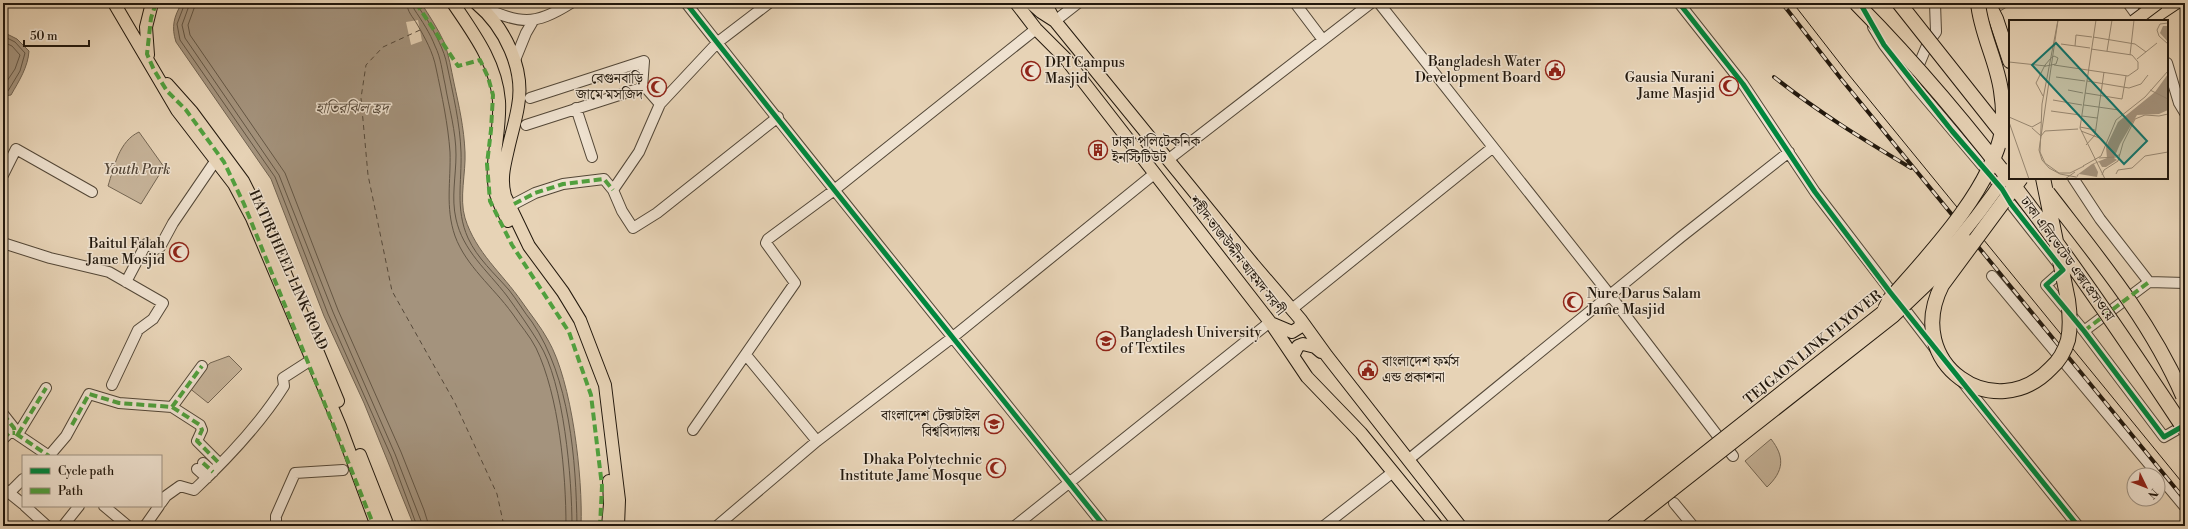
<svg xmlns="http://www.w3.org/2000/svg" width="2188" height="529" font-family="'Libre Bodoni','Noto Serif Bengali',serif">
  <rect width="100%" height="100%" fill="#e7d3b6"/>
  <filter id="stains"><feTurbulence type="fractalNoise" baseFrequency=".005" numOctaves="4"/><feColorMatrix values="0 0 0 0 .2 0 0 0 0 .09 0 0 0 0 .02 0 0 0 .5 -.17"/></filter>
  <radialGradient id="worn" r=".72"><stop offset=".6" stop-color="#630" stop-opacity="0"/><stop offset="1" stop-color="#630" stop-opacity=".3"/></radialGradient>
  <path fill="#c6b399" stroke="#746653" d="M1992 3H2013L1997 13Z
    M139 132 164 167 141 204 108 186C114 167 119 141 139 132Z
    M229 356 242 369 208 403 188 387 210 363Z
    M1771 439C1785 457 1784 471 1767 487L1745 461Z"/>
  <path fill="#a4937d" stroke="#706250" d="M182 3H421C429 15 438 29 444 42 449 55 451 69 454 83 459 106 464 128 465 152 466 173 459 198 465 218 476 253 502 273 522 302 531 315 541 327 548 340 572 381 583 478 581 526H414L364 403 324 316 271 179 176 42C171 27 174 16 182 3Z
    M3 32 17 39 29 51C28 67 19 81 11 95L4 96Z"/>
  <path fill="#e7d3b6" d="M418 20 422 41 411 45 406 22Z"/>
  <g fill="none" stroke-linecap="round" stroke-linejoin="round">
    <path stroke="#635645" stroke-width="1" d="M185 3 177 24 180 40 275 177 328 314 391 456 417 526
      M190 3 182 25 185 38 279 175 333 312 395 454 423 526
      M196 3 188 25 190 35 285 173 338 310 401 452 424 510 429 526
      M407 3C407 12 413 17 417 24 425 38 433 52 436 68 442 96 448 124 450 152 451 181 445 207 455 236 466 266 493 287 512 313 520 325 530 336 536 348 559 396 566 473 566 526
      M413 3 414 9C422 21 430 33 435 46 441 58 442 71 445 84 449 108 456 131 456 155 456 176 451 198 456 219 463 251 487 270 507 296 518 311 529 327 539 343 564 382 572 479 572 526
      M418 3C418 9 425 16 428 21 436 36 444 49 447 65 453 94 460 123 461 152 462 182 455 209 468 238 477 258 495 274 509 290 517 300 524 312 532 322 570 378 576 459 577 526
      M3 36 15 42 25 53 20 71 8 91 3 92
      M3 42 12 46 20 55 15 69 3 87"/>
    <path stroke="#56493a" stroke-width="1" stroke-dasharray="5 4" stroke-linecap="butt" d="M420 30 383 47 366 65 361 98 368 175 392 291 455 403 497 494 504 526"/>
    <defs>
      <path id="minor" d="M686 3C824 179 965 352 1104 526
        M769 3 718 42 660 104 639 152 613 190 622 211 633 228 657 213 778 117
        M1295 3 1323 40
        M1379 3 1610 295 1733 456
        M1679 3 1743 84 1815 192 1936 350
        M2128 3 2141 21
        M481 7C521 23 533 27 571 3
        M1055 21 1078 3
        M1873 27 1884 45 1916 87 2002 189 2011 204 2063 270 2046 285 2084 331 2164 437 2185 425
        M515 60 526 33 533 21
        M2167 63 2179 103 2185 113
        M1915 74 1928 43 1936 32 1935 3
        M530 98 644 61 642 88
        M576 108 592 157
        M526 125 641 88H646L660 104
        M1169 159 1371 3
        M3 175 16 149 92 192
        M2073 178 2100 219 2149 282 2185 283
        M514 204 535 193 563 184 604 179 613 190
        M3 243 50 258 109 272 163 303 153 319 138 330 112 385
        M1992 276 2185 507
        M126 282 146 244 156 249 160 247 173 223 216 160
        M1292 309 1492 148
        M2084 331 2149 282
        M746 355 817 441
        M1960 379 2078 526
        M172 407 202 366
        M3 414 14 428 15 433 49 456
        M693 430 795 283 766 243 768 239 833 191 1036 29
        M18 434 46 388
        M3 439 9 433H15
        M49 456 66 436 89 394 119 403 172 407 200 425 202 430 197 441 220 464
        M1408 460 1681 237 1789 152
        M203 463 213 472
        M197 469 207 478
        M3 488 23 504
        M10 492 23 479
        M161 503 166 496 180 486 194 490C227 459 260 424 284 386L283 378 311 360
        M1674 503 1693 526
        M25 506 47 526
        M104 506 128 526
        M63 526 79 506
        M145 526 159 506
        M276 526V516L295 473 343 470
        M717 526 817 441 953 337 1154 174
        M1015 526 1270 322
        M1324 526 1393 472"/>
      <path id="major" d="M114 3 177 110 234 184 252 218 340 426 377 526
        M453 3C474 34 496 63 499 101 501 131 490 161 495 190 497 201 503 211 508 221
        M476 3C505 27 525 69 518 106 516 119 512 132 509 145 505 163 500 178 505 196L529 246 563 292 580 320 605 385 619 500 618 526
        M1016 3 1036 29 1065 58 1270 322 1307 377 1361 433 1437 526
        M1031 3 1041 12 1055 21
        M1045 3 1055 21 1253 264 1301 320 1327 356 1460 526
        M2149 21 2176 3
        M148 55 146 27 152 3
        M167 84 192 112 243 181 266 227 338 401
        M1273 324 1292 332 1300 327 1301 320
        M1293 356 1298 346 1303 344 1315 347 1321 352
        M360 455 388 526
        M608 526 610 504 609 481"/>
      <path id="highway" d="M1988 3 1996 19 2010 61"/>
    </defs>
    <use href="#minor" stroke="#534737" stroke-width="12"/>
    <use href="#major" stroke="#22180d" stroke-width="14"/>
    <use href="#highway" stroke="#22180d" stroke-width="16"/>
    <use href="#minor" stroke="#efe2d0" stroke-width="10"/>
    <use href="#major" stroke="#e7d3b6" stroke-width="12"/>
    <use href="#highway" stroke="#e7d3b6" stroke-width="14"/>
    <path stroke="#22180d" stroke-width="1" d="M1793 3 1849 75 2185 486"/>
    <defs>
      <path id="rail" d="M1782 3 1842 80 2185 500
        M1774 77C1818 112 1864 140 1911 168"/>
    </defs>
    <use href="#rail" stroke="#22180d" stroke-width="4"/>
    <use href="#rail" stroke="#efe2d0" stroke-width="2.5" stroke-dasharray="8" stroke-linecap="butt"/>
    <defs>
      <path id="major-bridge" d="M2134 21 2158 3
        M1612 526 1904 295C1945 258 1980 215 2010 169
        M1627 526 1894 316 1939 273 1968 241"/>
      <path id="highway-bridge" d="M1856 3C1983 131 2086 280 2185 430
        M1899 3 2010 143
        M2021 178 1942 285C1902 364 1995 427 2051 368 2059 361 2065 350 2068 340 2071 326 2070 314 2068 300L2043 178
        M2048 193C2098 258 2150 320 2183 396
        M1885 309 1890 299C1929 255 1991 190 2002 131 2004 118 2003 104 2001 91 1997 61 1981 34 1978 3"/>
    </defs>
    <use href="#major-bridge" stroke="#22180d" stroke-width="14" stroke-linecap="butt"/>
    <use href="#highway-bridge" stroke="#22180d" stroke-width="16" stroke-linecap="butt"/>
    <use href="#major-bridge" stroke="#e7d3b6" stroke-width="12"/>
    <use href="#highway-bridge" stroke="#e7d3b6" stroke-width="14"/>
    <path stroke="#50a13e" stroke-width="4" stroke-dasharray="8 4" stroke-linecap="butt" d="M156 3 151 18 147 54 154 70 167 91 186 110 224 162 244 204 374 526
      M416 3 458 66 480 60 488 77 493 95 491 130 487 164 490 201 512 245 569 332 591 395 602 486 600 526
      M514 204 535 193 563 184 604 179 613 190
      M2084 331 2149 282
      M172 407 202 366
      M3 414 14 428 15 433 49 456
      M72 425 89 394 119 403 172 407 200 425 202 430 197 441 220 464
      M18 434 46 388
      M3 439 9 433H15
      M203 463 213 472"/>
    <defs>
      <path id="cycleway" d="M686 3C824 179 965 352 1104 526
        M1679 3 1743 84 1815 192 1890 292 2078 526
        M1860 3 1884 45 1952 131 2002 189 2011 204 2063 270 2046 285 2084 331 2164 437 2185 425"/>
    </defs>
    <use href="#cycleway" stroke="#efe2d0" stroke-width="8"/>
    <use href="#cycleway" stroke="#00873e" stroke-width="5"/>
  </g>
  <defs>
    <symbol id="civic-ring" viewBox="-11 -11 22 22"><circle r="9.5" fill="#efe2d0" stroke="#8f2418" stroke-width="1.5"/><path d="M-.6-6.5H3V-4.5H.6V-3L4-1V1h2V6H-6V1h2V-1L-.6-3ZM-1.2 2.5V6h2.4V2.5Z" fill="#8f2418"/></symbol>
    <symbol id="mosque-ring" viewBox="-11 -11 22 22"><circle r="9.5" fill="#efe2d0" stroke="#8f2418" stroke-width="1.5"/><path d="M3.5-4.9A6 6 0 1 0 3.5 4.9A5 5 0 1 1 3.5-4.9Z" fill="#8f2418"/></symbol>
    <symbol id="building-ring" viewBox="-11 -11 22 22"><circle r="9.5" fill="#efe2d0" stroke="#8f2418" stroke-width="1.5"/><path d="M-4-6H4V6H1V3H-1V6H-4ZM-2.5-4.3h1.7v1.8h-1.7ZM.8-4.3h1.7v1.8H.8ZM-2.5-1h1.7V.8h-1.7ZM.8-1h1.7V.8H.8Z" fill="#8f2418"/></symbol>
    <symbol id="university-ring" viewBox="-11 -11 22 22"><circle r="9.5" fill="#efe2d0" stroke="#8f2418" stroke-width="1.5"/><path d="M0-5L7-2L0 1L-7-2ZM-4 1L0 2.5L4 1V4Q0 6-4 4Z" fill="#8f2418"/></symbol>
  </defs>
  <g fill-rule="evenodd">
    <use href="#civic-ring" x="1544" y="59" width="22" height="22"/>
    <use href="#mosque-ring" x="1020" y="60" width="22" height="22"/>
    <use href="#mosque-ring" x="1718" y="75" width="22" height="22"/>
    <use href="#mosque-ring" x="646" y="76" width="22" height="22"/>
    <use href="#building-ring" x="1087" y="139" width="22" height="22"/>
    <use href="#mosque-ring" x="168" y="241" width="22" height="22"/>
    <use href="#mosque-ring" x="1562" y="291" width="22" height="22"/>
    <use href="#university-ring" x="1095" y="330" width="22" height="22"/>
    <use href="#civic-ring" x="1357" y="359" width="22" height="22"/>
    <use href="#university-ring" x="983" y="413" width="22" height="22"/>
    <use href="#mosque-ring" x="985" y="457" width="22" height="22"/>
  </g>
  <g text-anchor="middle" dominant-baseline="central" stroke-width="3" stroke-linejoin="round" paint-order="stroke">
    <g font-size="14" fill="#22180d" stroke="#efe2d0" text-anchor="end">
      <text x="1541" y="62">Bangladesh Water<tspan x="1541" dy="16">Development Board</tspan></text>
      <text x="1045" y="63" text-anchor="start">DPI Campus<tspan x="1045" dy="16">Masjid</tspan></text>
      <text x="1715" y="78">Gausia Nurani<tspan x="1715" dy="16">Jame Masjid</tspan></text>
      <text x="643" y="79">বেগুনবাড়ি<tspan x="643" dy="16">জামে মসজিদ</tspan></text>
      <text x="1112" y="142" text-anchor="start">ঢাকা পলিটেকনিক<tspan x="1112" dy="16">ইনস্টিটিউট</tspan></text>
      <text x="165" y="244">Baitul Falah<tspan x="165" dy="16">Jame Mosjid</tspan></text>
      <text x="1587" y="294" text-anchor="start">Nure Darus Salam<tspan x="1587" dy="16">Jame Masjid</tspan></text>
      <text x="1120" y="333" text-anchor="start">Bangladesh University<tspan x="1120" dy="16">of Textiles</tspan></text>
      <text x="1382" y="362" text-anchor="start">বাংলাদেশ ফর্মস<tspan x="1382" dy="16">এন্ড প্রকাশনা</tspan></text>
      <text x="980" y="416">বাংলাদেশ টেক্সটাইল<tspan x="980" dy="16">বিশ্ববিদ্যালয়</tspan></text>
      <text x="982" y="460">Dhaka Polytechnic<tspan x="982" dy="16">Institute Jame Mosque</tspan></text>
    </g>
    <g font-size="14" font-style="italic" fill="#534637" stroke="#efe2d0">
      <text x="137" y="170">Youth Park</text>
    </g>
    <g font-size="14" fill="#22180d" stroke="#efe2d0">
      <text transform="translate(1237 256) rotate(52)">শহীদ তাজউদ্দীন আহমদ সরণী</text>
      <text transform="translate(2067 259) rotate(54)">ঢাকা এলিভেটেড এক্সপ্রেসওয়ে</text>
      <text transform="translate(288 270) rotate(66)">HATIRJHEEL LINK ROAD</text>
      <text transform="translate(1813 348) rotate(-39)">TEJGAON LINK FLYOVER</text>
    </g>
    <g font-size="15" font-style="italic" fill="#56493a" stroke="#efe2d0">
      <text x="352" y="108">হাতিরঝিল হ্রদ</text>
    </g>
  </g>
  <g transform="translate(2009 20)">
    <rect width="159" height="159" fill="#e7d3b6"/>
    <path d="M154 6H159V22L151 13ZM159 54V90L150 94 128 95 111 124 105 138 108 140 97 147H93L90 142 85 144 89 152 88 157 70 154 67 159 68 155 83 144 98 138 97 127 109 102 146 72Z" fill="#a4937d"/>
    <path fill="none" stroke="#a4937d" stroke-width="2" d="M99 124H102L107 120 119 96 147 81 159 63"/>
    <path fill="none" stroke="#988872" stroke-width="1" d="M49 0 33 84 31 132 36 143 50 153H61L75 146M49 0 30 130 33 140 40 148 51 154 67 157M87 0 71 108 96 159M159 3 151 4 148 10 150 16 159 24M84 17 126 24 137 32M52 24 81 28M66 26 67 15 83 17M98 31 103 0M121 35 125 0M128 39 148 23M0 42 37 46M45 45 119 56 129 49V42L123 35 82 29M47 57 76 61M78 61 120 68 132 64 139 55M59 70 74 73M141 70 159 79M76 73 113 79 117 56M34 76 27 63 36 45 42 38 45 36 49 38 47 44 37 46H35M44 80 73 85M75 85 110 90M42 91 71 95M73 96 88 98M0 97 23 107 32 102M0 102 20 159M71 107 86 110M23 108 32 116M72 111 93 119 95 122M32 116 36 111 69 109M77 125 86 115 95 52M90 138 107 137 111 134M74 146 92 136 107 100 136 77 159 51M107 154 109 150 123 148 136 136 159 132M93 155 95 150 109 141 114 123 126 99 136 95 150 96 159 94M56 159 66 152"/>
    <path fill="#0f766e" fill-opacity="0.15" stroke="#0f766e" stroke-width="2" d="M47 23 138 121 115 144 23 45Z"/>
    <rect width="159" height="159" fill="none" stroke="#22180d" stroke-width="2"/>
  </g>
  <rect width="2188" height="529" fill="none" stroke="#e7d3b6" stroke-width="16"/>
  <rect x="4" y="4" width="2180" height="521" fill="none" stroke="#22180d" stroke-width="2"/>
  <rect x="8" y="8" width="2172" height="513" fill="none" stroke="#22180d"/>
  <rect x="22" y="455" width="140" height="52" fill="#efe2d0" stroke="#9d9182"/>
  <rect x="30" y="468" width="20" height="6" fill="#00873e" stroke="#9d9182"/>
  <text x="58" y="475" font-size="12" fill="#22180d">Cycle path</text>
  <rect x="30" y="488" width="20" height="6" fill="#50a13e" stroke="#9d9182"/>
  <text x="58" y="495" font-size="12" fill="#22180d">Path</text>
  <g transform="translate(2146 487) rotate(133)"><circle r="19" fill="#efe2d0" stroke="#9d9182"/>
  <path d="M0-3L7 15L0 10L-7 15Z" fill="#8f2418"/>
  <text y="-6" font-size="11" font-weight="bold" text-anchor="middle" fill="#22180d">N</text>
  </g>
  <path d="M24 40v6h65v-6" fill="none" stroke="#22180d" stroke-width="2"/>
  <text x="30" y="40" font-size="12" fill="#22180d" stroke="#efe2d0" stroke-width="3" paint-order="stroke">50 m</text>
  <rect width="100%" height="100%" filter="url(#stains)"/>
  <rect width="100%" height="100%" fill="url(#worn)"/>
</svg>
